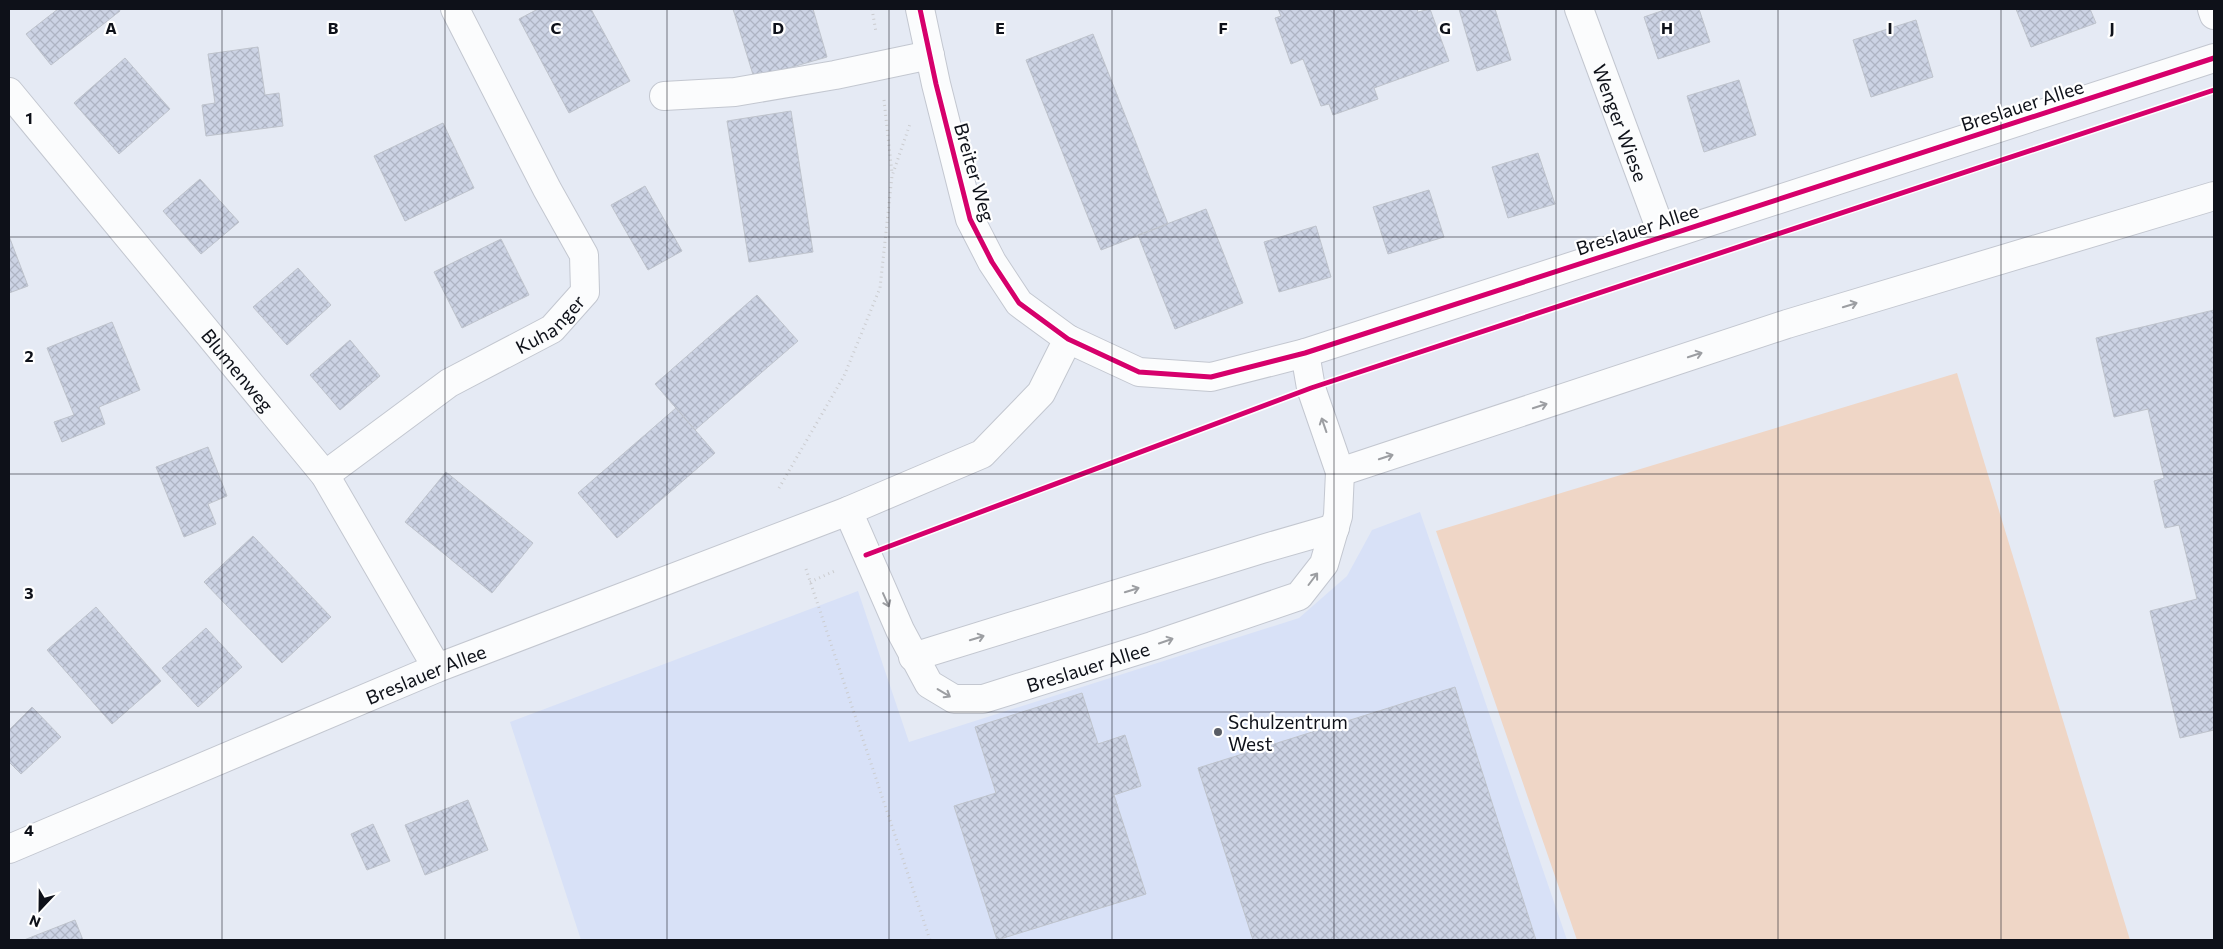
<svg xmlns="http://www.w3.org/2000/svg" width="2223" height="949" font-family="Commissioner,sans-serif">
  <defs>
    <pattern id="building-cross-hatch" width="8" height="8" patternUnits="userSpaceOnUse" patternTransform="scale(1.25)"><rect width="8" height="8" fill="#ccd3e4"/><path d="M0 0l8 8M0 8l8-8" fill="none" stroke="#aeb4c3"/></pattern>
  </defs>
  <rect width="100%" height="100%" fill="#e5eaf4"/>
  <path fill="#d8e1f7" d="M1420 512 1567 940H581L510 722 858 591 909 742 1299 618 1347 576 1372 530Z"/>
  <path fill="#efd6c6" d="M1957 373 2130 940H1577L1436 531Z"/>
  <path fill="url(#building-cross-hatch)" stroke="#bec3cc" d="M58 9H119L120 11 51 65 26 34Z
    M538 9H591L630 81 569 113 519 19Z
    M733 9H813L827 57 754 78Z
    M1278 9H1417L1418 12 1430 9 1449 61 1374 88 1378 99 1333 115 1329 104 1321 106 1303 59 1291 64 1275 18 1281 16Z
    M1459 9H1495L1511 60 1477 71Z
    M1667 9H1699L1710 42 1658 59 1644 17Z
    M2016 9H2090L2096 23 2031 47Z
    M1916 20 1933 77 1871 97 1853 40Z
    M1093 34 1168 224 1101 250 1026 60Z
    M258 47 265 95 279 93 283 126 206 136 202 105 215 103 208 54Z
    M125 58 170 109 119 154 74 103Z
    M1739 80 1756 135 1704 152 1687 96Z
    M791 111 813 252 749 262 727 121Z
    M443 123 474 188 405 221 374 156Z
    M1538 153 1555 204 1508 218 1492 167Z
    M200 179 239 222 201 254 163 211Z
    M645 186 682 251 648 270 611 205Z
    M1429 190 1444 237 1388 254 1373 207Z
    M1206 209 1243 303 1175 329 1138 235Z
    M1316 226 1331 277 1279 292 1264 242Z
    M9 236 28 286 9 293Z
    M501 239 529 295 462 328 434 272Z
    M298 268 331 305 287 345 253 307Z
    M757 295 798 341 695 430 655 384Z
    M2214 310V730L2180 738 2150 611 2197 599 2179 525 2165 528 2154 481 2164 478 2148 409 2114 417 2096 338Z
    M112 322 140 390 99 407 105 424 62 442 54 422 74 415 47 348Z
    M350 340 380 376 340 410 310 375Z
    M676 408 715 453 617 538 578 493Z
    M208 447 227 496 208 504 216 524 184 537 156 467Z
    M446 472 533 543 492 593 405 522Z
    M253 536 331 617 282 663 204 582Z
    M96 607 161 681 112 724 47 650Z
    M206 628 242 667 198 707 162 668Z
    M1455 687 1536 940H1253L1198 768Z
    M1082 693 1098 744 1125 735 1141 786 1114 795 1146 894 997 940 954 806 996 793 975 727Z
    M32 707 61 737 21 774 9 762V730Z
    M468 800 488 850 425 875 405 825Z
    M373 824 390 861 367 870 351 834Z
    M75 920 83 940H24Z"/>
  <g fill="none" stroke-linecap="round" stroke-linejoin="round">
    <defs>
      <g id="minor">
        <path d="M920 9 936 84 970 219 992 262 1019 303 1068 339 1139 372 1211 377 1305 353 2214 58"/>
        <path id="s1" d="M1579 9 1663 236"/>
        <path d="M2212 9 2214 15"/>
        <path id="s2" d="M9 92 325 475 437 668"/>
        <path d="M664 96 735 92 835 75 930 55"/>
        <path d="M1340 472 1787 324 2214 196"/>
        <path id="s3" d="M325 475 449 383 552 329 585 292 584 255 547 189 455 9"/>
        <path id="s4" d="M848 511 900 630 929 684 954 699H983L1152 646 1299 596 1324 564 1338 516 1340 472 1311 388 1305 353"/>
        <path d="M913 657 1262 549 1335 528"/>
        <path id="s5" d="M9 849 437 668 848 511 982 454 1041 393 1068 339"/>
      </g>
    </defs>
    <use href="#minor" stroke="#c3c7d0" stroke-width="30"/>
    <path stroke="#cbcccf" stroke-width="3" stroke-dasharray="1 4" stroke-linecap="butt" d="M872 9 876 32
      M884 100 892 173
      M779 488 844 376 880 288 892 176 910 124
      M806 569 930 940
      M810 582 837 570"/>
    <use href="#minor" stroke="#fbfcfd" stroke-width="28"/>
    <defs>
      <path id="cycleway" d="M920 9 936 84 970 219 992 262 1019 303 1068 339 1139 372 1211 377 1305 353 2214 58
        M866 555 1311 388 2214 90"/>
    </defs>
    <use href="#cycleway" stroke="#fff" stroke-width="8"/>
    <use href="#cycleway" stroke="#d6006c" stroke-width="5"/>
  </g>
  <defs><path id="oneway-shaft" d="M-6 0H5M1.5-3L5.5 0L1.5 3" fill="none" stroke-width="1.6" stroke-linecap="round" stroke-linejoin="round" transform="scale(1.25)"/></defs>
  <g stroke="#9c9ea2">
    <use href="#oneway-shaft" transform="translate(1850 305) rotate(-17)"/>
    <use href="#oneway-shaft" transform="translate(1695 355) rotate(-18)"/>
    <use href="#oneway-shaft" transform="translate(1540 406) rotate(-18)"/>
    <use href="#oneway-shaft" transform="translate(1324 425) rotate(-109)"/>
    <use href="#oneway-shaft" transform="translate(1386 457) rotate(-18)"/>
    <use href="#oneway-shaft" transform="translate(1313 579) rotate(-53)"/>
    <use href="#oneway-shaft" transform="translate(1132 590) rotate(-17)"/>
    <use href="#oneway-shaft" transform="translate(886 600) rotate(66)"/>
    <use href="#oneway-shaft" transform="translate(977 638) rotate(-17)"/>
    <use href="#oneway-shaft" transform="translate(1166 641) rotate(-19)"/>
    <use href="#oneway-shaft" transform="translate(944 693) rotate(31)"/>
  </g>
  <path fill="none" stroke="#0e1119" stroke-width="1" stroke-opacity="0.55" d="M222 9V940M445 9V940M667 9V940M889 9V940M1112 9V940M1334 9V940M1556 9V940M1778 9V940M2001 9V940M9 237H2214M9 474H2214M9 712H2214"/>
  <circle fill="#595d66" stroke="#fff" stroke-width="2" cx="1218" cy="732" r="5"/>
  <g text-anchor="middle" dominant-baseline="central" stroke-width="4.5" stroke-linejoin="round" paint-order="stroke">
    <g font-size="19" fill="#0e1119" stroke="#fff">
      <text transform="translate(2022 105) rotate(-18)">Breslauer Allee</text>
      <text stroke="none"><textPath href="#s1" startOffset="121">Wenger Wiese</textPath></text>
      <text transform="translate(975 172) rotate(74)">Breiter Weg</text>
      <text transform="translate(1637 229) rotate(-18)">Breslauer Allee</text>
      <text stroke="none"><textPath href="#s3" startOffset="272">Kuhanger</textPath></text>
      <text stroke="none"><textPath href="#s2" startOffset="360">Blumenweg</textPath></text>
      <text stroke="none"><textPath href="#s4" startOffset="359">Breslauer Allee</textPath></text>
      <text stroke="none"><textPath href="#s5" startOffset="452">Breslauer Allee</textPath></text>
    </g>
    <g font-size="19" fill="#0e1119" stroke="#fff" text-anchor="start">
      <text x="1228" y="721">Schulzentrum<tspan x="1228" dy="22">West</tspan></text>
    </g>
  </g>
  <g font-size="16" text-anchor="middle" font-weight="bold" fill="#0e1119" stroke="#fff" stroke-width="4.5" stroke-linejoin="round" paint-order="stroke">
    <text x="111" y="34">A</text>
    <text x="333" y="34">B</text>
    <text x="556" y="34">C</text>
    <text x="778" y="34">D</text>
    <text x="1000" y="34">E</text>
    <text x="1223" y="34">F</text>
    <text x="1445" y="34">G</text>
    <text x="1667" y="34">H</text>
    <text x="1890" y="34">I</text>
    <text x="2112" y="34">J</text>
    <text x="29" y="124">1</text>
    <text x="29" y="362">2</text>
    <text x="29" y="599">3</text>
    <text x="29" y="836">4</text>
  </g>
  <rect width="2223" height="949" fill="none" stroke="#0e1119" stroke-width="20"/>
  <g transform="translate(40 909) rotate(202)" stroke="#ffffff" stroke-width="4" paint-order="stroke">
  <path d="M0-4L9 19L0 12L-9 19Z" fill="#0e1119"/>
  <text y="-8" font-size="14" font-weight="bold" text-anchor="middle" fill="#0e1119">N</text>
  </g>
</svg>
